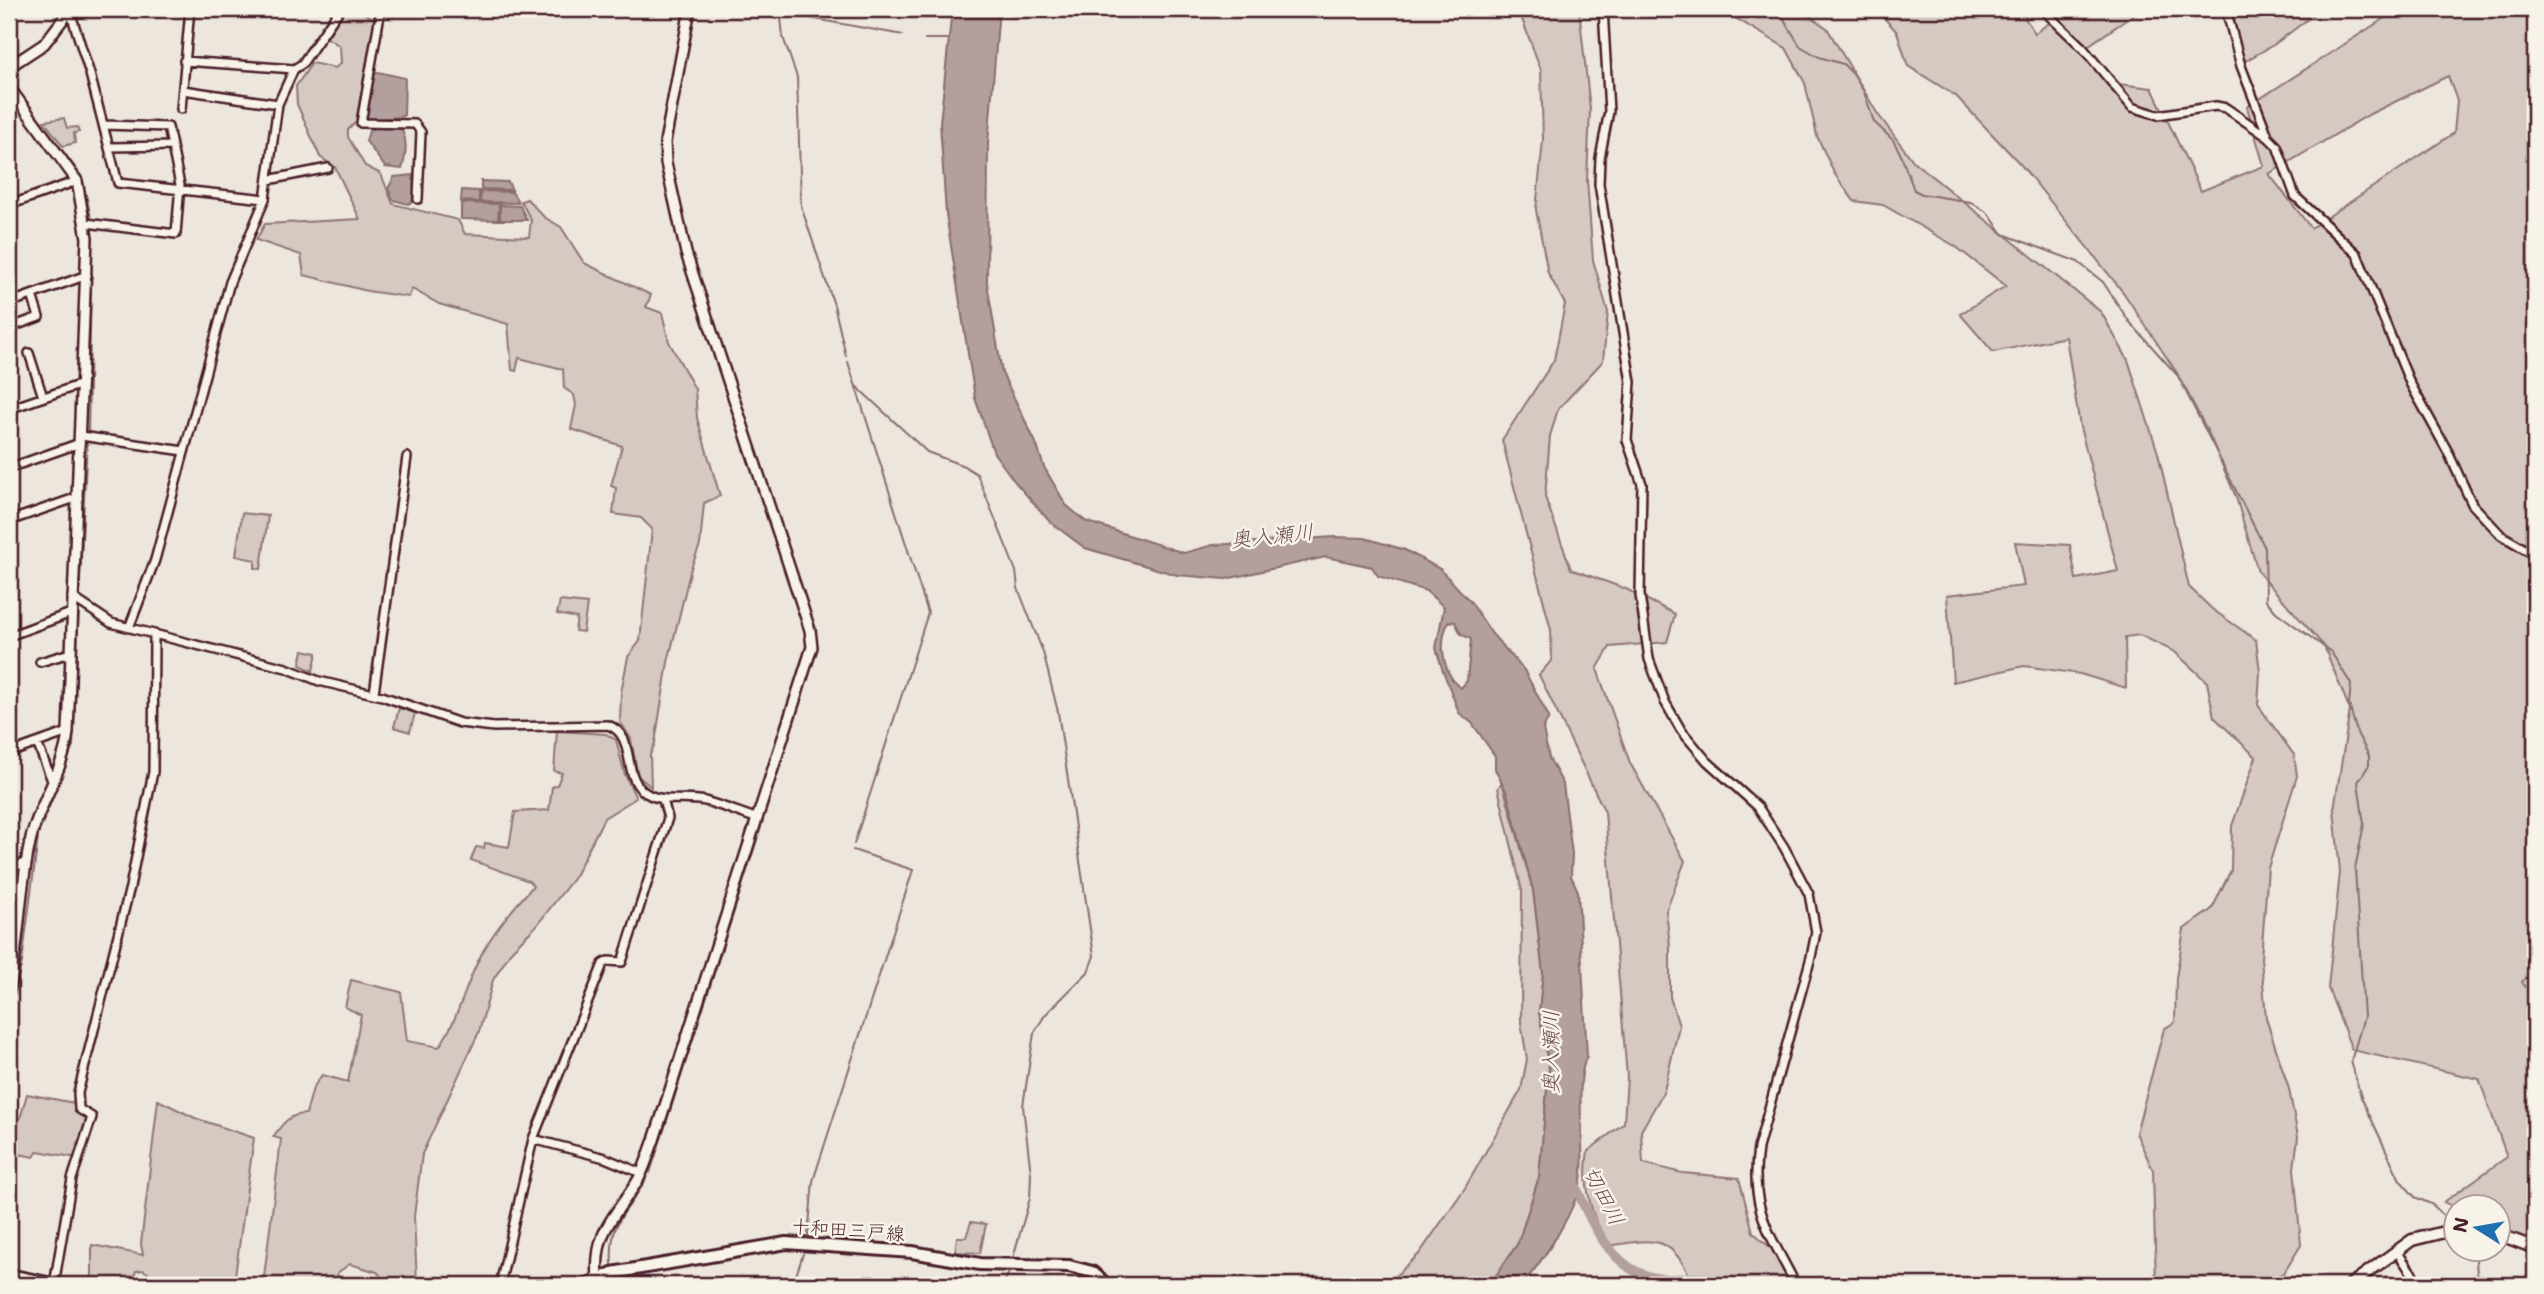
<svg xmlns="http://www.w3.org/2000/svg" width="2544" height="1294" font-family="'Shantell Sans','Klee One',sans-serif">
  <rect width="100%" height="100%" fill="#ece6dd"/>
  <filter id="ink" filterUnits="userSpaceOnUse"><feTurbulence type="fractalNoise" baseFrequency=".0143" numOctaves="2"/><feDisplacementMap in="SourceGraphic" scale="14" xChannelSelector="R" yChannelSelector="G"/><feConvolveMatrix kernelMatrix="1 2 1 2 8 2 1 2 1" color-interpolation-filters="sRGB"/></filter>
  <g filter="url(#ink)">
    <path fill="#d5c9c2" stroke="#907476" stroke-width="2" fill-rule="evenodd" d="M344 9H367L365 14 375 19 356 122 348 130V137L365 166 381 174 393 204 458 220 465 234 529 237 531 220 521 201 527 199 544 217 561 227 584 263 651 295 646 307 662 313 669 342 695 389 697 418 720 496 704 503 700 545 691 568 668 662 655 743 650 755 651 787 638 776 631 739 620 721 621 692 628 657 640 641 652 529 641 518 613 514 616 488 611 486 622 446 571 429 576 405 574 395 564 388 563 369 519 358 516 371 512 370 508 324 439 304 412 289 409 297 367 291 304 275 301 255 256 240 265 224 360 219 335 167 320 157 297 104 296 86 312 63 335 68 341 63 340 46 327 38Z
      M1523 9H1579L1590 109 1587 180 1593 260 1608 312 1603 361 1558 409 1550 436 1545 497 1571 569 1626 589 1675 614 1667 642 1610 647 1597 669 1630 763 1685 861 1666 911 1670 946V997L1679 1026 1664 1091 1641 1131 1643 1163 1682 1173 1739 1178 1753 1232 1784 1260 1788 1285H1694C1671 1236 1659 1237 1609 1246 1591 1219 1582 1182 1588 1151L1624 1123 1627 1077 1605 812 1539 675 1552 660 1551 630 1502 440 1554 360 1565 304 1548 273 1536 210 1543 140 1541 70 1522 19Z
      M1720 9H1799L1827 28 1877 113 1914 162 2101 312 2128 360 2158 453 2189 587 2212 609 2256 640 2260 672 2258 705 2294 755 2297 776 2268 868 2261 958 2266 1018 2289 1089 2298 1137 2294 1168 2301 1245 2284 1273 2261 1285H2156L2153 1170 2136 1133 2164 1029 2175 1022 2176 978 2184 929 2212 909 2231 870 2232 826 2256 757 2214 717 2207 682 2175 652 2140 635 2125 637 2126 688 2080 674 2024 666 1953 682 1947 595 2024 586 2015 542 2070 545 2076 579 2118 571 2080 427 2066 337 1993 352 1960 314 2006 286 1955 246 1883 205 1854 201 1834 173 1817 136 1805 83 1786 48Z
      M1876 9H2019L2035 33 2069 9H2142L2082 50 2118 84 2152 88 2201 191 2264 166 2247 107 2399 9H2535V971L2522 982 2535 1002V1246L2499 1228 2498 1206 2456 1208 2444 1202 2507 1157 2479 1079 2352 1050 2328 988 2340 872 2334 809 2350 710 2324 646 2258 572 2236 497 2208 432 2177 373 2123 292 2022 166 1956 96 1908 66 1897 32ZM2448 76 2457 101 2454 133 2311 228 2269 174 2370 114Z
      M2222 9H2321L2275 44 2245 61Z
      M64 118 67 128 77 127 79 132 74 133 75 143 63 146 44 121Z
      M242 513 268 516 261 569 255 568V560L236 556Z
      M560 601 587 604 583 632 575 631 577 618 557 614Z
      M303 650 317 653 313 671 300 665Z
      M399 708 415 713 410 732 394 727Z
      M557 731 606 734 616 740 625 775 636 798 604 818 575 876 537 925 512 950 493 980 479 1032 422 1154 414 1216 417 1285H389L377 1272 350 1264 337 1273 340 1285H263L281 1139 273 1137C283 1123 289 1114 306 1114L313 1088 322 1075 348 1082 361 1015 345 1007 351 980 401 992 407 1041 439 1047C458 1020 464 989 479 959 492 932 513 909 533 886L529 881 471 860 476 847 484 848 485 843 509 847 515 812 549 810 552 787 557 785 562 773 554 771Z
      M1502 782 1533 890 1543 973 1539 1012 1549 1068 1539 1177 1518 1243 1493 1280 1486 1285H1386L1419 1254 1465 1188 1521 1090 1527 1059 1521 1022 1522 891 1498 788Z
      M27 1094 74 1103 78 1114 89 1117 78 1158 38 1151 34 1157 18 1154 12 1170 9 1169V1117L20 1119Z
      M158 1100 195 1118 254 1138 234 1283 224 1280 223 1285H158L157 1279 143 1270 136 1271 130 1285 92 1283V1245L143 1255 141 1244Z
      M971 1222 986 1224 980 1253 955 1252 957 1237H966Z"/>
    <path fill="#b39f9d" stroke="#896c6f" stroke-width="2" fill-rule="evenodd" d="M952 9H999L988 144 987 283 1002 373 1036 443 1044 467 1066 505 1085 521 1184 553 1213 545 1335 537 1365 538 1405 550 1440 569 1470 601 1492 634 1524 670 1549 717 1543 729 1549 758 1563 784 1572 854 1571 876 1578 891 1587 1056C1574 1080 1585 1143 1582 1173 1579 1208 1544 1259 1522 1285H1486L1493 1280 1518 1243 1539 1177 1549 1068 1539 1012 1543 973 1533 890 1507 793 1495 769V756L1472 723 1459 713 1442 668 1436 648 1444 607 1426 591 1378 576 1372 567 1326 557 1226 579 1177 575 1085 548 1050 522 1015 482 994 453 975 398 946 214 940 123ZM1449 621 1455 622 1461 634 1471 639 1467 681 1461 688C1442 674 1438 641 1449 621Z
      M378 72 405 78 404 115 400 117 369 120 366 117 371 78Z
      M375 127 401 129C408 139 406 156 402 169L385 167 366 141 369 131Z
      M413 175 415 188 412 202 408 204 393 200 388 189 394 177Z
      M481 181 508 182 512 190 481 189Z
      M462 190 479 191V202L461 201Z
      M481 191 512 192 519 203 480 202Z
      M461 203 499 204 498 220 461 219Z
      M500 205 520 206 527 220H500Z"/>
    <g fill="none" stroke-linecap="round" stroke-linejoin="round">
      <path stroke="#896c6f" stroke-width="2" d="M780 9 783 37 797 77 801 206 834 305 846 356
        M1778 9 1800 46 1819 57 1843 64 1853 74 1864 92 1874 122 1893 140 1900 153 1914 190 1922 194 1971 202 1988 213 2003 234 2078 262 2103 282 2128 320 2178 376 2265 548 2266 600 2276 612 2331 652 2351 684 2349 704 2357 733 2369 756V765L2358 782 2364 824 2355 869 2364 1017 2351 1061 2361 1097 2400 1180 2415 1197 2433 1205 2453 1225
        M793 15 903 35
        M925 39H949
        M9 77 82 177 92 222
        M848 362 928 613 854 844
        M856 386 927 452 964 466 977 474 1016 571 1018 588 1043 652 1058 712 1094 956 1088 972 1045 1015 1034 1033 1023 1106 1031 1174 1030 1198 1013 1258
        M88 435 92 227
        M79 599 87 441
        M766 810 815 653V634
        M42 825 73 746 79 605
        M9 1015 22 962 38 838
        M650 1173 761 827
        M808 1236 813 1181 913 870 853 850
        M2475 1248 2477 1274 2484 1285
        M612 1264C609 1218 627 1215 646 1179
        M612 1283V1285
        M793 1285 803 1254
        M1003 1285 1010 1270"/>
      <path stroke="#b39f9d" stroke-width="10" d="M1571 1176C1590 1219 1613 1282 1671 1279 1689 1279 1709 1274 1724 1285"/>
      <defs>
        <path id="minor" d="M381 9 361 123 415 124 421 132 418 199
          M1603 9 1609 111 1600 158 1599 184 1631 382 1627 440 1642 484 1640 595 1649 659 1665 702 1681 730 1707 761 1758 807 1784 847 1809 894 1816 932 1811 957 1758 1148C1749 1208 1770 1234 1796 1285
          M2042 9 2083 48 2132 107 2158 115 2216 106 2226 108 2268 137 2277 146 2295 196 2357 254 2410 383 2448 452 2472 504 2501 535 2535 555
          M2226 9 2241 66 2268 136
          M70 11 90 74 118 183 265 199
          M184 61 294 69
          M183 90 278 104
          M181 109 190 9
          M110 147 172 146
          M268 180 328 168
          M9 205 77 181
          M86 223 176 234 180 185 168 127 104 125
          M9 303 87 275
          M9 328 39 317 32 295
          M29 353 43 397
          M9 409 82 384
          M81 436 184 451
          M9 468 80 443
          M9 521 78 497
          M72 597 111 623 286 668 319 681 382 696 460 723 494 727 608 725C636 735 622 772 642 790 659 805 684 796 705 801 723 806 740 813 758 819
          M129 628 155 560 230 282 265 199 278 104 294 69 302 64 340 9
          M9 636 71 613
          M40 662 70 653
          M374 693 407 457
          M37 743 53 783
          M9 753 68 732
          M9 869 27 862
          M533 1139 605 1158 641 1173
          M2396 1250 2420 1285
          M54 1285 72 1179 92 1117 79 1109 78 1093 130 887 153 772 154 636
          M500 1285 533 1139 603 964 608 961 622 962 668 818 663 800"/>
        <path id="tertiary" d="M9 67 44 44 71 9
          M9 87 77 181 87 238 68 732C64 771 40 801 31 838 19 888 20 941 9 992
          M598 1279C594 1233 612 1220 635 1185 644 1172 648 1155 654 1140L812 647 810 630 686 253 666 163 665 142 690 9"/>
        <path id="secondary" d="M2498 1234 2535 1248
          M2350 1285 2412 1240 2456 1229"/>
        <path id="primary" d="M9 1275 57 1285
          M585 1285 612 1273 786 1243 912 1252 980 1264 1069 1266 1092 1272 1107 1285"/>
      </defs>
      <use href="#minor" stroke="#4a1f2b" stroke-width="12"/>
      <use href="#tertiary" stroke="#4a1f2b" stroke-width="14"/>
      <use href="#secondary" stroke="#4a1f2b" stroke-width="15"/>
      <use href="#primary" stroke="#4a1f2b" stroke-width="16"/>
      <use href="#minor" stroke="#f7f3e8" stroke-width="7"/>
      <use href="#tertiary" stroke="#f7f3e8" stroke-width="9"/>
      <use href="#secondary" stroke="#f7f3e8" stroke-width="10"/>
      <use href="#primary" stroke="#f7f3e8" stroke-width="10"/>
    </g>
  </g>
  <g text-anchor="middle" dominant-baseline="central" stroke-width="5" stroke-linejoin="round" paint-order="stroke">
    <g font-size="19" fill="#4a1f2b" stroke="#f7f3e8">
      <text transform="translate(848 1230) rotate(4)">十和田三戸線</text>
    </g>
    <g font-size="21" font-style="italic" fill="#6f4c53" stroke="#f7f3e8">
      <text transform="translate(1272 536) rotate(-6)">奥入瀬川</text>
      <text transform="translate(1551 1052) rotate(-90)">奥入瀬川</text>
      <text transform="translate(1604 1196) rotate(63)">切田川</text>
    </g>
  </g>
  <rect width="2544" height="1294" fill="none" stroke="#f7f3e8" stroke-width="35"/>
  <rect x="18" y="18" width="2509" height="1259" fill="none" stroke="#4a1f2b" stroke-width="2.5" filter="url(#ink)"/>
  <g transform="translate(2477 1228) rotate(281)"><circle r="33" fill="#f7f3e8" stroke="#b29e9c" stroke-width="2"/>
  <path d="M0-5L12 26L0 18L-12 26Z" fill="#1f6fb2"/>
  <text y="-10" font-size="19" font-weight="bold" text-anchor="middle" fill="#4a1f2b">N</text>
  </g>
</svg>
